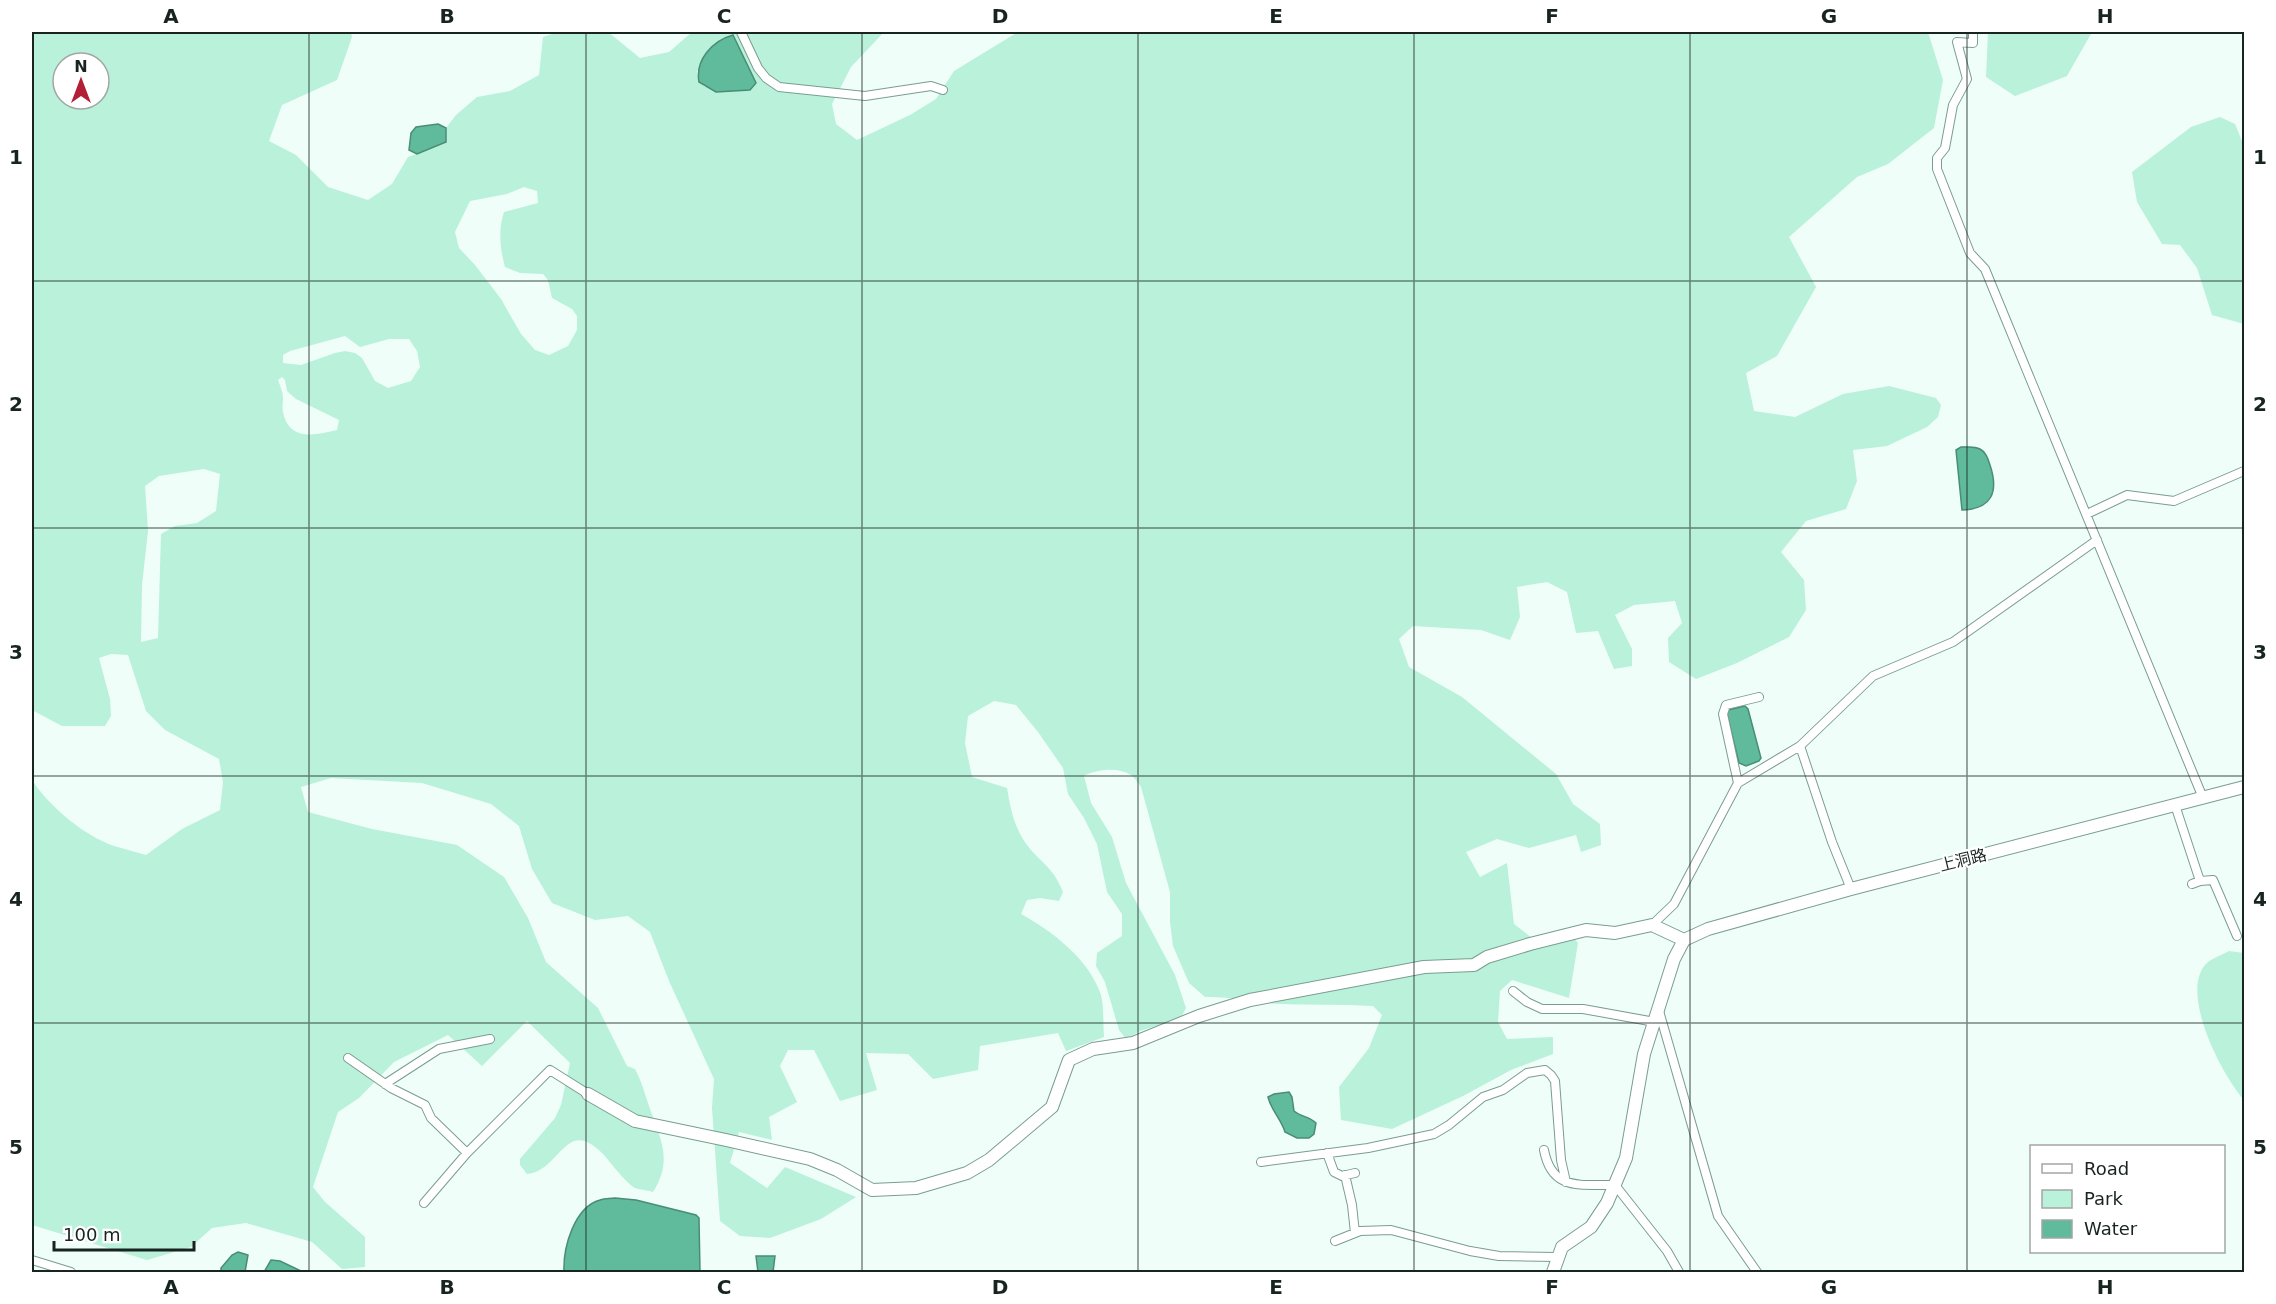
<svg xmlns="http://www.w3.org/2000/svg" width="2276" height="1304" font-family="'DejaVu Sans','Noto Sans SC',sans-serif">
  <rect width="100%" height="100%" fill="#effef8"/>
  <path fill="#b9f1db" fill-rule="evenodd" d="M32 32H351L352 37 337 80 282 105 269 141 296 155 328 187 368 200 392 184 408 157 446 142V128L456 115 477 97 510 91 539 75 543 37 558 32H608L640 58 669 52 692 32H884L851 67 832 104 836 124 857 140 910 115 936 99 954 71 1018 32H1928L1943 80 1934 128 1888 164 1857 177 1789 237 1816 287 1777 356 1746 373 1754 411 1795 417 1843 394 1889 386 1936 398 1941 405 1938 417 1927 427 1887 446 1853 450 1857 481 1846 509 1806 521 1781 552 1804 580 1806 610 1789 637 1737 663 1696 679 1669 662 1668 638 1682 623 1675 601 1634 605 1615 615 1632 649V666L1614 669 1598 631 1576 633 1567 592 1547 582 1517 587 1520 617 1510 640 1481 630 1413 626 1399 639 1409 667 1462 697 1556 774 1573 804 1600 824 1601 845 1581 852 1576 835 1529 848 1497 839 1466 852 1480 877 1507 863 1514 924 1532 938 1565 928 1578 943 1569 998 1512 980 1500 991 1498 1022 1507 1039 1553 1037V1054L1511 1070 1463 1096 1392 1129 1341 1120 1339 1087 1369 1048 1382 1015 1373 1006C1342 1004 1311 1005 1280 1004 1255 1003 1231 996 1205 997L1189 983 1173 946 1170 922V892L1141 787C1138 783 1135 778 1131 775 1118 767 1097 769 1084 776L1091 803 1112 837 1126 883 1175 975 1186 1008 1181 1018 1140 1031 1126 1039 1119 1030 1105 982 1096 966 1097 953 1122 936V914L1107 892 1097 844 1084 818 1068 794 1063 768 1038 732 1016 705 994 701 968 716 965 743 972 777 1007 788C1011 812 1015 831 1031 850 1046 867 1053 868 1063 892L1059 901 1040 898 1027 900 1021 914C1052 931 1089 959 1101 995 1104 1007 1103 1024 1104 1037L1066 1051 1058 1033 980 1046 978 1070 933 1079 908 1054 866 1053 877 1090 840 1101 814 1050H788L780 1066 797 1102 769 1117 772 1140 739 1132 730 1163 767 1188 785 1167 856 1197 821 1219 770 1238 740 1236 720 1221 712 1108 714 1079 669 981 650 932 628 916 595 920 552 903 532 869 519 826 491 804 422 783 331 778 301 787 308 812 372 829 457 845 504 877 528 918 546 962 598 1008 627 1066 635 1069C641 1080 644 1091 648 1103 658 1135 675 1158 653 1192 648 1190 640 1190 635 1188 626 1183 611 1163 603 1154 565 1115 561 1171 527 1174L520 1165V1159L555 1118 561 1105 570 1063 527 1021 482 1066 448 1035 394 1062 359 1098 338 1112 313 1187 325 1202 365 1237V1267L342 1269 312 1242 246 1223 212 1228 191 1247 147 1260 32 1225V780C50 807 83 835 114 846 125 849 135 852 146 855L182 829 220 810 223 782 219 759 165 730 146 711 128 655 111 654 99 658 110 699 111 716 105 726H62L32 710ZM733 36 756 83 705 87 699 82 697 71ZM63 63H99V99H63ZM524 187 537 191 538 203 504 212C498 231 500 248 505 267L520 273 543 274 548 280 552 298 572 309 577 316V330L568 346 549 355 535 350 521 334 501 299 475 265 459 248 455 232 470 201 507 194ZM345 336 360 347 389 339H409L417 351 420 367 411 381 388 388 375 381 362 358 355 353 345 351 335 353 301 365 283 363V355L290 351ZM282 377 285 380 287 391 296 399 339 420 337 430C316 435 289 442 283 412 282 407 283 403 283 398 283 392 280 386 278 380ZM204 469 220 474 216 511 197 523 175 526 161 534 158 638 141 642 142 585 148 531 145 486 159 476Z
    M1988 32H2092L2067 76 2015 96 1986 77Z
    M2220 117 2235 124 2244 146V324L2212 315 2197 268 2180 245 2162 244 2137 202 2132 172 2191 127Z
    M2229 951 2244 953V1100C2222 1075 2180 995 2205 965 2210 959 2222 955 2229 951Z"/>
  <path fill="#60ba9c" stroke="#4a8d76" stroke-width="1.5" d="M733 35 756 83 750 90 716 92 699 82C695 60 712 41 733 35Z
    M438 124 446 128V142L417 154 409 150 411 133 416 127Z
    M1961 447C1967 447 1975 446 1980 449 1986 452 1988 459 1990 465 1999 492 1992 509 1962 510L1956 450Z
    M1745 706 1748 709 1761 758 1759 761 1746 766 1739 763 1727 714 1728 710Z
    M1289 1092 1292 1097 1294 1111C1301 1117 1309 1116 1316 1123L1314 1134 1309 1138H1297L1285 1132C1281 1119 1271 1110 1268 1097L1274 1094Z
    M615 1198 636 1200 696 1215 699 1218 700 1272H564C563 1248 574 1207 600 1200 605 1198 610 1199 615 1198Z
    M238 1252 248 1255 245 1272H221V1268L232 1255Z
    M756 1256H775L773 1272H758Z
    M271 1260 280 1261 303 1272H264Z"/>
  <g fill="none" stroke-linecap="round" stroke-linejoin="round">
    <defs>
      <path id="street" d="M741 32 758 68 766 78 779 87 865 96 931 86 943 90
        M1973 33V43L1957 42 1967 79 1953 105 1945 148 1937 158V169L1970 253 1985 269 2203 798
        M2087 514 2127 495 2174 501 2244 471
        M1800 746 1832 842 1851 889
        M1738 783 1723 714 1726 705 1759 697
        M2175 805 2200 881
        M2192 884 2200 881 2213 880 2237 936
        M1652 925 1674 904 1738 783 1800 746 1873 676 1953 642 2097 540
        M1513 991 1527 1002 1542 1009H1583L1655 1022
        M1659 1011 1718 1216 1757 1272
        M348 1058 391 1088 425 1105 431 1118 467 1153
        M385 1084 439 1049 490 1039
        M1544 1150C1552 1192 1581 1184 1615 1185L1667 1251 1679 1272
        M1327 1153 1334 1172 1342 1176 1355 1173
        M1261 1162 1368 1148 1434 1134 1449 1125 1483 1097 1503 1090 1527 1073 1545 1070 1551 1075 1555 1081 1561 1160 1566 1182
        M1345 1175 1352 1205 1355 1233
        M424 1203 467 1153 550 1070 588 1094
        M1335 1241 1360 1231 1391 1230 1470 1251 1499 1256 1557 1257
        M32 1260 71 1272"/>
      <path id="secondary" d="M1684 940 1708 929 1851 889 2244 787
        M588 1094 635 1121 726 1140 810 1159 837 1170 872 1190 916 1188 967 1173 989 1160 1052 1107 1069 1060 1093 1049 1133 1043 1199 1016 1250 1000 1424 967 1474 965 1487 957 1530 944 1586 930 1615 933 1652 925 1684 940
        M1553 1272 1562 1247 1591 1227 1607 1203 1626 1158 1644 1054 1674 959 1684 940"/>
    </defs>
    <use href="#street" stroke="#7b9d90" stroke-width="10"/>
    <use href="#secondary" stroke="#7b9d90" stroke-width="14"/>
    <use href="#street" stroke="#fff" stroke-width="8"/>
    <use href="#secondary" stroke="#fff" stroke-width="12"/>
  </g>
  <path fill="none" stroke="#17241f" stroke-width="1.5" stroke-opacity="0.55" d="M309 32V1272M586 32V1272M862 32V1272M1138 32V1272M1414 32V1272M1690 32V1272M1967 32V1272M32 281H2244M32 528H2244M32 776H2244M32 1023H2244"/>
  <g text-anchor="middle" dominant-baseline="central" stroke-width="4.5" stroke-linejoin="round" paint-order="stroke">
    <g font-size="16" fill="#17241f" stroke="#fff">
      <text transform="translate(1963 860) rotate(-14)">上洞路</text>
    </g>
  </g>
  <rect width="2276" height="1304" fill="none" stroke="#ffffff" stroke-width="66"/>
  <rect x="2030" y="1145" width="195" height="108" fill="#ffffff" stroke="#a2a7a5" stroke-width="1.5"/>
  <rect x="2042" y="1164" width="30" height="9" fill="#ffffff" stroke="#a2a7a5" stroke-width="1.5"/>
  <text x="2084" y="1175" font-size="18" fill="#17241f">Road</text>
  <rect x="2042" y="1190" width="30" height="18" fill="#b9f1db" stroke="#a2a7a5" stroke-width="1.5"/>
  <text x="2084" y="1205" font-size="18" fill="#17241f">Park</text>
  <rect x="2042" y="1220" width="30" height="18" fill="#60ba9c" stroke="#a2a7a5" stroke-width="1.5"/>
  <text x="2084" y="1235" font-size="18" fill="#17241f">Water</text>
  <g transform="translate(81 81)"><circle r="28" fill="#ffffff" stroke="#a2a7a5" stroke-width="1.5"/>
  <path d="M0-4.5L10 22L0 15L-10 22Z" fill="#b21f36"/>
  <text y="-9" font-size="16" font-weight="bold" text-anchor="middle" fill="#17241f">N</text>
  </g>
  <path d="M54 1241v9h140v-9" fill="none" stroke="#17241f" stroke-width="3"/>
  <text x="63" y="1241" font-size="18" fill="#17241f" stroke="#ffffff" stroke-width="4.5" paint-order="stroke">100 m</text>
  <rect x="33" y="33" width="2210" height="1238" fill="none" stroke="#17241f" stroke-width="2"/>
  <g font-size="20" text-anchor="middle" font-weight="bold" fill="#17241f">
    <text x="171" y="23">A</text>
    <text x="447" y="23">B</text>
    <text x="724" y="23">C</text>
    <text x="1000" y="23">D</text>
    <text x="1276" y="23">E</text>
    <text x="1552" y="23">F</text>
    <text x="1829" y="23">G</text>
    <text x="2105" y="23">H</text>
    <text x="16" y="164">1</text>
    <text x="2260" y="164">1</text>
    <text x="16" y="411">2</text>
    <text x="2260" y="411">2</text>
    <text x="16" y="659">3</text>
    <text x="2260" y="659">3</text>
    <text x="16" y="906">4</text>
    <text x="2260" y="906">4</text>
    <text x="16" y="1154">5</text>
    <text x="2260" y="1154">5</text>
    <text x="171" y="1294">A</text>
    <text x="447" y="1294">B</text>
    <text x="724" y="1294">C</text>
    <text x="1000" y="1294">D</text>
    <text x="1276" y="1294">E</text>
    <text x="1552" y="1294">F</text>
    <text x="1829" y="1294">G</text>
    <text x="2105" y="1294">H</text>
  </g>
</svg>
